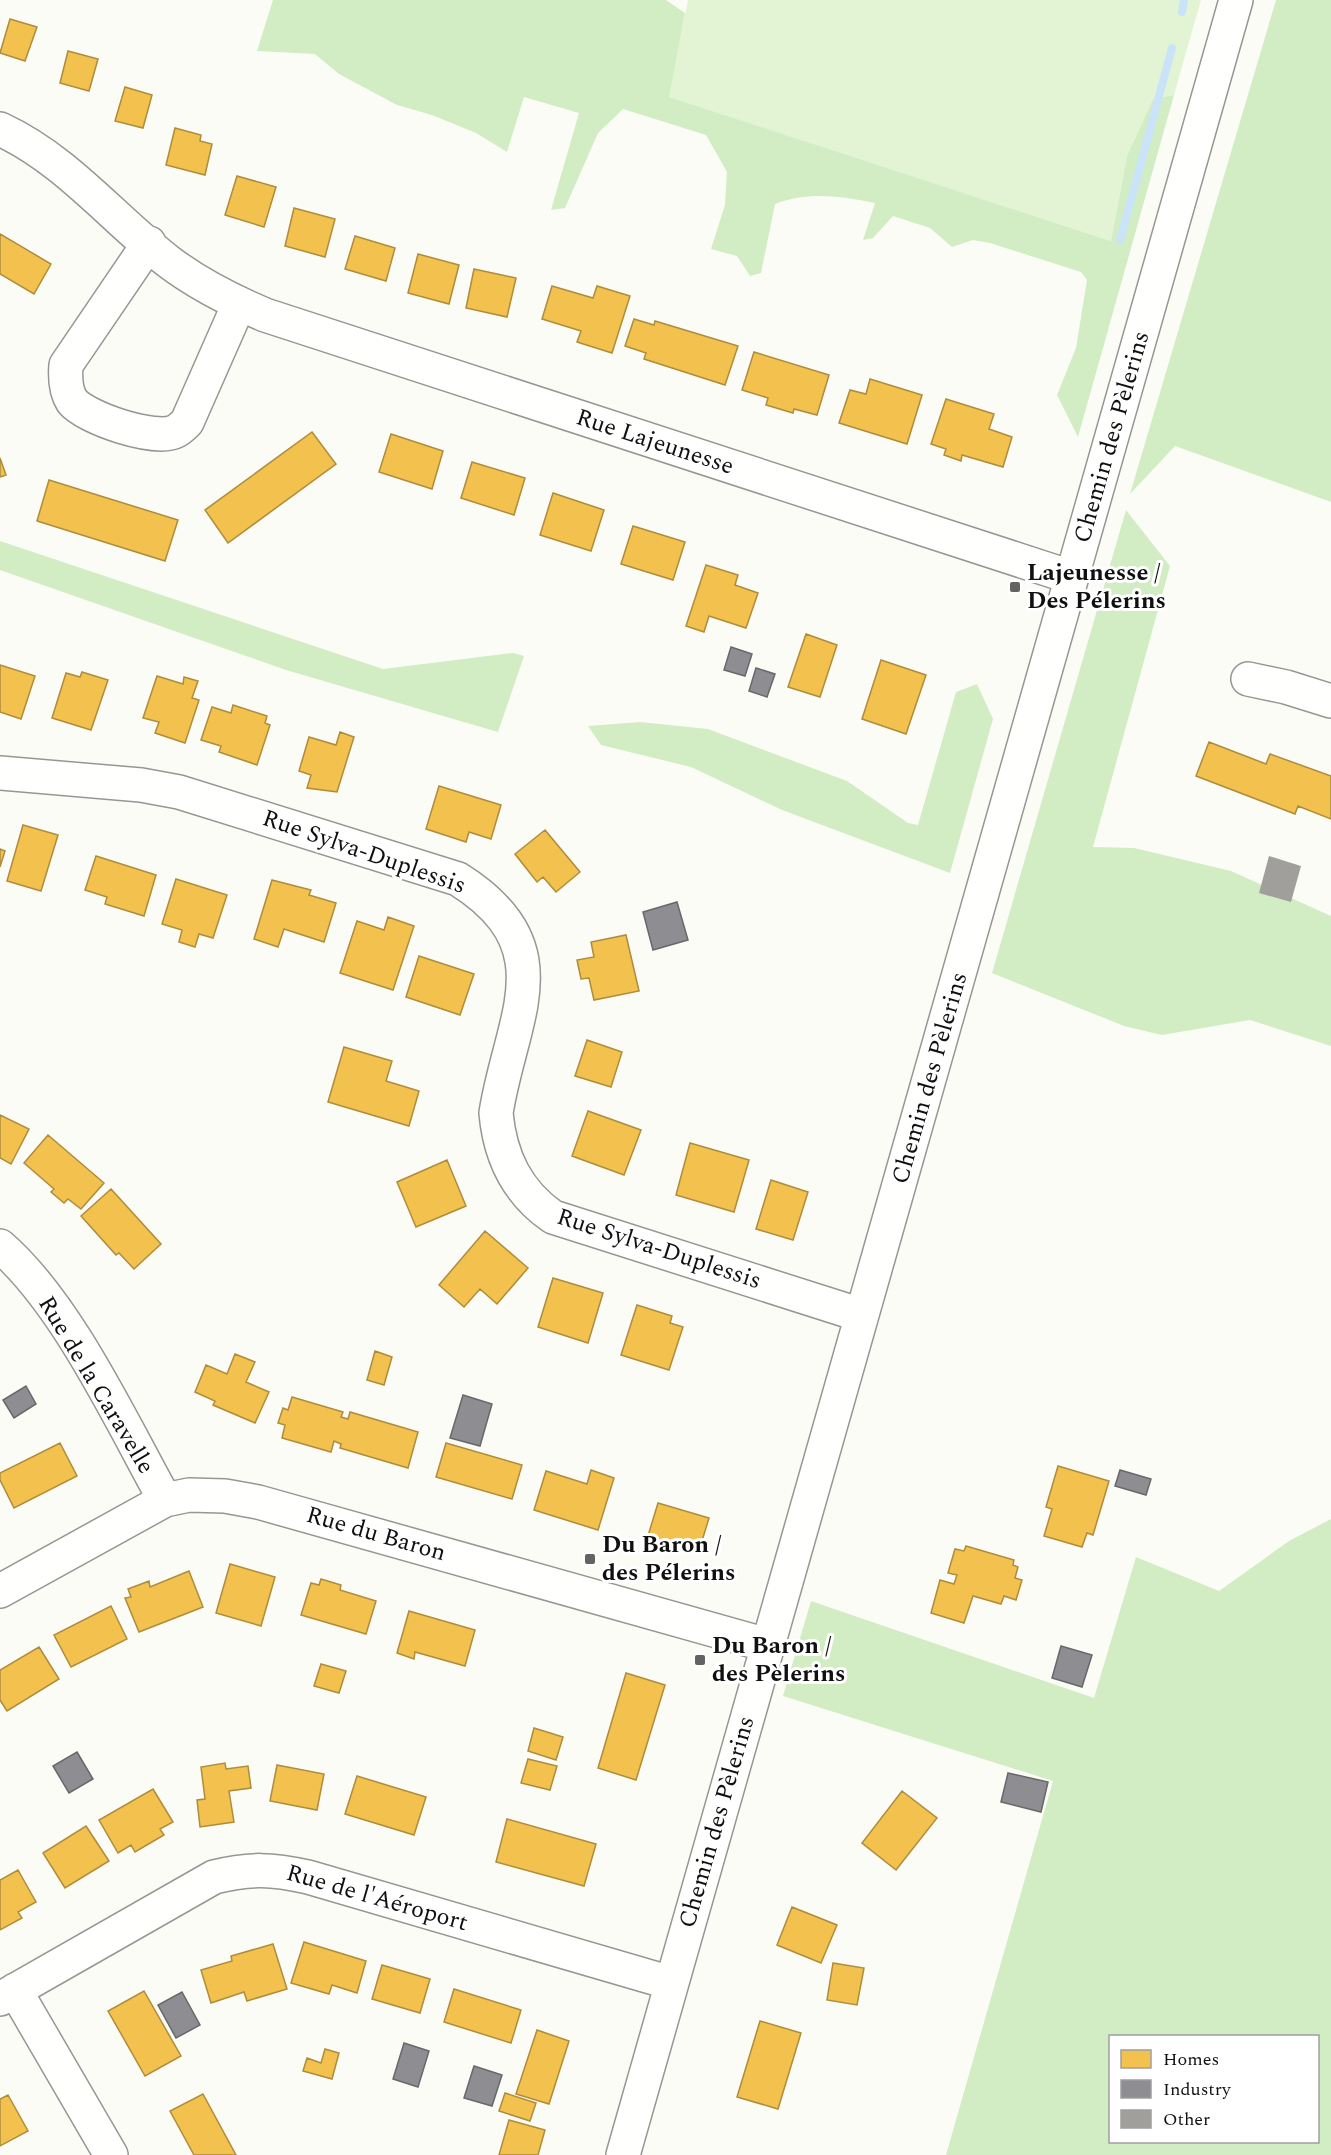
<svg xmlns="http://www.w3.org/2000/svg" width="1331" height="2155" font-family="Spectral,serif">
  <rect width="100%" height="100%" fill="#fcfcf7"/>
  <path fill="#e3f4d5" d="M688 0H1201L1174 95 1153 99 1127 156 1111 241 668 97Z"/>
  <path fill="#d2ecc3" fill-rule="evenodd" d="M273 0H666L685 13 669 97 1111 241 1127 156 1153 99 1174 95 1078 437 1057 395 1076 348 1087 280 1081 272 990 243 973 240 952 247 930 228 893 216 873 238 863 240 875 203C841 196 808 191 775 204L761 273 750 276 737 256 711 249 725 205 727 172 706 135 623 109 598 133 565 208 551 210 579 113 524 97 507 152 476 133 432 115 397 105 339 74 315 54 257 51Z
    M1276 0H1331V502L1175 446 1130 494Z
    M1126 510 1170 566 1093 847 1134 848 1231 871 1331 916V1046L1250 1020 1162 1035 1124 1026 992 973Z
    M0 541 383 669 513 653 524 656 498 732 286 670 0 570Z
    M977 684 993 719 950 873 782 810 691 767 601 745 588 726 640 722 708 729 847 781 908 823 918 825 956 692Z
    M1331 1519V2155H946L1053 1781 783 1696 811 1601 1094 1698 1136 1557 1219 1591 1289 1541ZM1110 2036H1318V2142H1110Z"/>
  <path fill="#f2c14e" stroke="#ae8c3b" stroke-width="1.5" d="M10 19 37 27 25 61 0 53Z
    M68 51 98 59 89 91 60 83Z
    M125 87 152 95 143 128 115 121Z
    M175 128 201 135 200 141 212 144 205 175 166 165Z
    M237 176 276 187 264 227 225 215Z
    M294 208 335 219 325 257 285 246Z
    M0 234 51 264 34 294 0 274Z
    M355 236 395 248 386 281 345 269Z
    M418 254 459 265 449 304 408 293Z
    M474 269 516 278 507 317 466 308Z
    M552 286 593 298 597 286 630 296 612 353 577 342 581 331 542 319Z
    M634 319 654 325 655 321 738 346 725 385 644 359 646 353 625 346Z
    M754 352 829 375 817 415 794 409 793 413 766 405 768 398 742 390Z
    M870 379 922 395 907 444 839 423 850 390 866 394Z
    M946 399 994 414 989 429 1012 437 1003 467 962 455 961 461 944 455 946 449 931 444Z
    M312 432 336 464 228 543 205 510Z
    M391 434 443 451 432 489 379 472Z
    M0 458 6 475 0 477Z
    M472 462 525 478 514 515 461 498Z
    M49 480 178 520 165 561 37 521Z
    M553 493 604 510 591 551 540 535Z
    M633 526 685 542 673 580 621 564Z
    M706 565 738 575 735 585 758 593 746 628 709 616 704 632 686 626Z
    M806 634 837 645 820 697 788 687Z
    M881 660 926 675 906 734 862 719Z
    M0 665 35 676 21 719 0 712Z
    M82 672 108 680 91 730 52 718 66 673 80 677Z
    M157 676 183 684 184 677 198 681 192 698 199 700 185 743 155 733 159 722 143 718Z
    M233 705 267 716 265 723 270 725 257 765 219 752 221 746 201 740 212 707 231 713Z
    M340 732 354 737 337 792 307 788 311 775 299 771 309 737 336 745Z
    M1209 742 1266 764 1270 754 1331 776V819L1298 806 1295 814 1196 776Z
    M439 786 501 805 491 839 469 832 466 842 426 829Z
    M23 825 58 835 41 891 7 881Z
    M545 830 580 872 556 892 543 877 537 882 515 854Z
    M0 849 5 851 0 867Z
    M96 856 156 875 144 916 105 904 107 897 85 890Z
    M176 879 227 895 213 938 199 934 195 947 179 942 182 930 162 924Z
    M272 880 311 890 309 895 336 903 324 942 284 929 278 947 254 939Z
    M388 917 414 926 393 990 340 973 357 921 384 930Z
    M626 935 639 991 594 1000 589 978 581 979 577 960 594 957 591 942Z
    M419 956 474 974 460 1015 406 997Z
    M587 1040 622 1052 611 1087 575 1076Z
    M344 1047 392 1061 386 1081 419 1091 409 1126 328 1102Z
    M588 1111 641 1130 624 1175 572 1156Z
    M0 1115 29 1129 11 1164 0 1158Z
    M48 1135 104 1183 81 1209 68 1199 64 1203 51 1192 54 1189 24 1163Z
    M690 1143 749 1160 734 1212 676 1195Z
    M447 1160 466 1206 416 1227 397 1182Z
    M771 1180 808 1192 793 1240 756 1229Z
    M111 1189 161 1244 134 1269 119 1253 116 1255 81 1216Z
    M485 1231 528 1268 497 1304 480 1289 464 1307 439 1285Z
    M553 1278 603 1293 588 1343 538 1327Z
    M637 1305 672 1316 670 1323 683 1327 669 1370 621 1355Z
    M375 1351 392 1357 384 1385 367 1380Z
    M235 1354 255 1362 246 1382 269 1392 255 1423 213 1405 215 1401 195 1392 206 1365 227 1374Z
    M292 1397 343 1412 341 1417 348 1419 350 1412 418 1432 408 1468 340 1448 341 1444 334 1441 331 1452 282 1438 285 1425 278 1423 283 1408 288 1410Z
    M60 1443 77 1476 14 1508 0 1480V1473Z
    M446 1443 522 1465 512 1499 436 1477Z
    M1058 1466 1109 1481 1093 1535 1087 1533 1082 1547 1044 1536 1052 1509 1046 1507Z
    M591 1470 614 1478 598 1530 534 1510 546 1471 587 1484Z
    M658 1503 709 1518 698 1554 647 1539Z
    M966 1546 1014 1560 1013 1565 1018 1567 1015 1578 1022 1580 1016 1600 1004 1596 1001 1604 973 1596 964 1623 931 1613 940 1580 954 1584 957 1575 948 1573 955 1549 964 1551Z
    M230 1564 275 1577 261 1626 216 1613Z
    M189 1571 203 1607 139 1632 125 1598 131 1597 128 1589 149 1581 150 1587Z
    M321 1579 341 1585 340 1590 376 1601 366 1634 301 1615 311 1583 319 1585Z
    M111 1606 127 1639 71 1667 54 1635Z
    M409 1611 475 1630 465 1666 415 1652 414 1659 397 1653Z
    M39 1647 59 1679 7 1711 0 1700V1670Z
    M321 1664 346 1671 339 1693 314 1686Z
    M626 1673 665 1685 636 1780 598 1768Z
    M534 1728 563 1737 556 1760 528 1751Z
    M528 1759 557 1766 550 1790 521 1783Z
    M225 1763 226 1769 248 1766 251 1788 229 1791 234 1822 200 1827 197 1800 205 1799 201 1767Z
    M277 1765 324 1774 317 1810 270 1801Z
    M357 1776 426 1797 414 1835 345 1814Z
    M153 1789 173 1822 160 1829 164 1835 135 1852 131 1845 118 1853 99 1820Z
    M902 1791 937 1818 896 1870 862 1843Z
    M507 1819 596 1844 584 1886 496 1862Z
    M86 1826 109 1861 65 1888 43 1853Z
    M18 1870 36 1902 18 1912 22 1918 0 1930V1880Z
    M792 1907 837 1925 821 1963 777 1945Z
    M304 1942 366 1961 357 1993 332 1985 329 1994 291 1983Z
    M273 1944 287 1989 247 2001 244 1992 211 2003 201 1970 232 1961 231 1956Z
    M833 1963 864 1968 857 2005 827 2000Z
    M382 1965 430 1979 420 2013 372 1999Z
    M454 1989 521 2010 511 2043 444 2022Z
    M144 1991 181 2056 145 2076 108 2011Z
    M760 2021 801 2033 778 2109 737 2097Z
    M537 2030 569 2041 549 2104 516 2094Z
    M325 2049 339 2053 332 2079 303 2071 307 2058 321 2063Z
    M505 2093 536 2103 530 2121 499 2111Z
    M203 2094 236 2155H194L170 2111Z
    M8 2095 28 2131 0 2146V2099Z
    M509 2120 545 2130 538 2155H499Z"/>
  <path fill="#8d8d92" stroke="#68686b" stroke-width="1.5" d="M731 647 752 654 745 676 724 670Z
    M756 668 775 674 767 697 749 691Z
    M677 902 688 940 653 950 643 912Z
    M26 1386 36 1404 14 1418 3 1400Z
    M463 1395 492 1404 480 1446 450 1438Z
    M1120 1470 1151 1479 1146 1495 1115 1486Z
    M1061 1646 1092 1655 1082 1687 1052 1678Z
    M77 1752 93 1779 69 1793 53 1766Z
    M1008 1773 1048 1782 1041 1812 1001 1802Z
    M182 1992 200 2025 176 2038 158 2005Z
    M404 2043 429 2051 418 2087 393 2079Z
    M474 2066 502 2075 492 2106 464 2098Z"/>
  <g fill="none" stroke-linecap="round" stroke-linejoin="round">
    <path stroke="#cae3f9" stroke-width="8" d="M1182 12 1184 0
      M1120 240 1172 48"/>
  </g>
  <path fill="#a09f9c" d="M1269 856 1301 866 1291 902 1259 893Z"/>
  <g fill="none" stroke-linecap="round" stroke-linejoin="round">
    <defs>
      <path id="minor" d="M0 129C67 160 112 218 169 262 198 284 232 301 265 315L1071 577
        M149 243 66 365C65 377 65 390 72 401 85 418 156 442 176 431 180 429 184 425 187 422L239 304
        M1248 679 1286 687 1331 701
        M0 773 141 785 179 792 458 879C566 947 511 1017 496 1113 500 1157 517 1192 553 1217L861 1315
        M0 1246C67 1304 121 1421 165 1500
        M0 1591 165 1500 189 1495 225 1496 258 1502 767 1645
        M15 1990 111 2155
        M0 1999 214 1877C250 1868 272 1869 308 1877L671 1983
        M623 2155 1236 0"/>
    </defs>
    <use href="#minor" stroke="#969694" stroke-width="36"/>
    <use href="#minor" stroke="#fffffe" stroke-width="33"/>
  </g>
  <g fill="#636361" stroke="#fff" stroke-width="2">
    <rect x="1009" y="581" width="12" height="12" rx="3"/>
    <rect x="584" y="1553" width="12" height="12" rx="3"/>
    <rect x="694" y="1654" width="12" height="12" rx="3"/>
  </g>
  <g text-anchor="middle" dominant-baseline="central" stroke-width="6" stroke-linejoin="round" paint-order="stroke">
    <g font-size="24" fill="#101010" stroke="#fff">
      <text transform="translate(1112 437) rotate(-74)">Chemin des Pèlerins</text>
      <text transform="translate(655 442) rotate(18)">Rue Lajeunesse</text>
      <text transform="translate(364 852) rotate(19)">Rue Sylva-Duplessis</text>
      <text transform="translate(930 1078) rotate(-74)">Chemin des Pèlerins</text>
      <text transform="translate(659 1249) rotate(18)">Rue Sylva-Duplessis</text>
      <text transform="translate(96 1385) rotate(59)">Rue de la Caravelle</text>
      <text transform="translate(376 1534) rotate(16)">Rue du Baron</text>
      <text transform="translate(717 1822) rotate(-74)">Chemin des Pèlerins</text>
      <text transform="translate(377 1898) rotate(16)">Rue de l'Aéroport</text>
    </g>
    <g font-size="24" font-weight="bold" fill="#101010" stroke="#fff" text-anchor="start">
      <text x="1027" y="573">Lajeunesse /<tspan x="1027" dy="28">Des Pélerins</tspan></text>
      <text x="602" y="1545">Du Baron /<tspan x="602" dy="28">des Pélerins</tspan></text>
      <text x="712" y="1646">Du Baron /<tspan x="712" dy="28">des Pèlerins</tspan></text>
    </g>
  </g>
  <rect x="1109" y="2035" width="210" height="108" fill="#ffffff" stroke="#9f9f9f" stroke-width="1.5"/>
  <rect x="1121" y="2050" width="30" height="18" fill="#f2c14e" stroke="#9f9f9f" stroke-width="1.5"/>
  <text x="1163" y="2065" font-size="18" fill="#101010">Homes</text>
  <rect x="1121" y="2080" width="30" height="18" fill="#8d8d92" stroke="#9f9f9f" stroke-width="1.5"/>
  <text x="1163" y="2095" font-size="18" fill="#101010">Industry</text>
  <rect x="1121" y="2110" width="30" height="18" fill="#a09f9c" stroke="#9f9f9f" stroke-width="1.5"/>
  <text x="1163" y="2125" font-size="18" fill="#101010">Other</text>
</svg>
